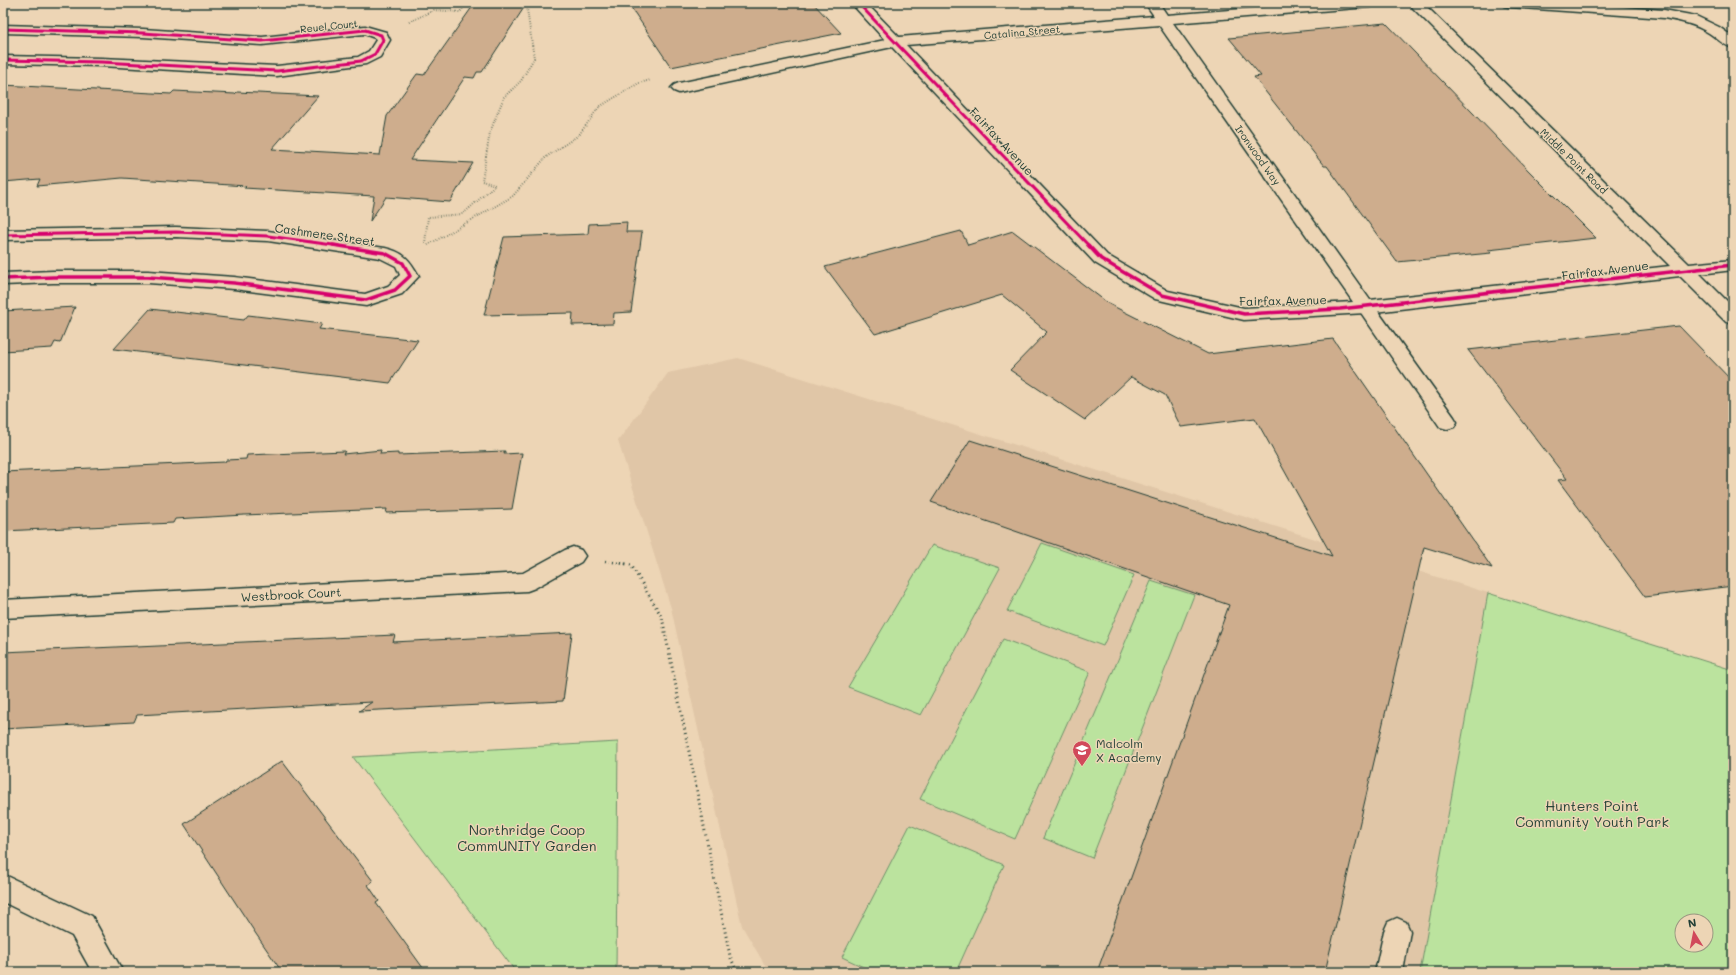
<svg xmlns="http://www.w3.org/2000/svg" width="1736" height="975" font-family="Mali,sans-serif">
  <rect width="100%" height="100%" fill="#edd5b5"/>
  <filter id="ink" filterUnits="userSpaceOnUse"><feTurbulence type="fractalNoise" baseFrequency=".025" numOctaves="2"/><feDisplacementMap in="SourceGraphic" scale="8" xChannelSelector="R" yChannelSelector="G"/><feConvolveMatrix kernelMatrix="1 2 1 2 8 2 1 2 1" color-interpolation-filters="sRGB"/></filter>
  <g filter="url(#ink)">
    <path fill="#e0c6a7" d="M738 358 1488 593 1420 972H769L742 926 671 608 618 441 668 373Z"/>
    <path fill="#bbe39e" stroke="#6d9069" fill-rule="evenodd" d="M1042 543 1134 575 1103 646 1007 611Z
      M932 545 1000 568 921 715 848 687Z
      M1151 581 1194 595 1092 858 1043 838Z
      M1488 593 1733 670V972H1420ZM1682 921H1706V945H1682Z
      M1003 639 1090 672 1015 839 920 799Z
      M618 742 616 972H516L353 757Z
      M910 825 1004 865 956 972H874L842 957Z"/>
    <path fill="#cead8d" stroke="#1f3d34" d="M475 3H527L482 72H477L474 78 465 77 410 160 473 163 450 202 386 197 370 221 374 196 244 188 246 186 122 178 37 186 40 179 3 182V85L171 94 174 91 235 94 237 92 318 96 272 149 380 155 387 116 417 74 424 75Z
      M628 3H813L841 33 671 67Z
      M1386 23 1529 171 1596 238 1488 250 1491 253 1397 262 1327 166H1324L1254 77 1261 76 1229 38Z
      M627 222 626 232H642L631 312 614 313 613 324 572 325 573 313 484 315 504 237 588 234 589 224Z
      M961 231 968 245 1013 231 1109 304 1208 354 1333 339 1492 568 1424 547 1325 972H1097L1229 605 931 502 970 440 1332 556 1255 418 1181 427 1165 395 1131 377 1085 420 1010 370 1047 332 1002 295 875 334 825 267Z
      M75 307 60 343 55 342 52 348 3 351V311Z
      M150 309 244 320 248 315 322 324 319 329 418 340 390 383 114 349Z
      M1679 326 1733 382V586L1645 597 1558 480 1567 479 1468 350Z
      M381 450 380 454 398 453V455L505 451 504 454 522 453 512 509 386 513 387 509 244 515 175 519 173 523 3 531V472L225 462 226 460 246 459 247 455 345 451 343 454Z
      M572 633 563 701 359 711 372 702 137 715 134 722 3 729V652L138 646 137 647 395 635 393 642Z
      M282 761 373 881 368 885 379 901 376 903 426 972H282L256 934 184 824Z"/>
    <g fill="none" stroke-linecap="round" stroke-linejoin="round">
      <defs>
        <path id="lane" d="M1366 302 1372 303 1454 417 1457 422 1454 427 1447 429 1440 427 1357 307 1360 303Z
          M1397 918 1406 922 1410 931 1403 972H1375L1384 931 1388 922Z"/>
        <path id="street" d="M851 3H866L899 37 1154 16 1145 3H1159L1167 15 1318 3H1376L1374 6 1369 7 1173 23 1370 300 1670 266 1408 3H1423L1689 264 1733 260V270L1700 274 1733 307V324L1726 322 1680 276 1366 313 1244 320 1155 299 1095 263 892 47 679 93 674 91 671 88 674 85 679 83 885 40ZM1159 25 1168 38 1353 302 1244 308 1168 291 1107 255 906 45Z
          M1502 3H1568L1664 10 1696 16 1719 27 1733 37V48C1724 46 1717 38 1709 33 1695 24 1680 21 1664 18L1509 7 1504 6Z
          M3 25 143 29 262 37 365 26 386 32 390 40 380 57 366 64 277 76 101 66 3 64V56L101 58 277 66 358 57 369 51 376 40 375 38 364 34 262 45 143 37 3 33Z
          M176 227 268 231 385 248C404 252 410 260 419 276L402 294 366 306 234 289 148 283H53L3 285V273L53 271H148L234 277 365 294 388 286 400 275 396 266 380 258 268 241 176 237 3 240V230Z
          M573 547 581 550 585 556 581 562 535 588 527 591 3 618V600L523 573 565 550Z
          M3 874 92 916 123 972H92L72 936 3 902Z"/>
      </defs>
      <use href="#lane" stroke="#1f3d34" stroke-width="3"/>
      <use href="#street" stroke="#1f3d34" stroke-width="3"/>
      <path stroke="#1f3d34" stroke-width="2" stroke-dasharray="0.5 2" stroke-linecap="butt" d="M409 22 434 10 460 12 467 3
        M425 243 428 217 463 214 495 185 482 181 490 132 504 97 521 81 534 58 527 9 529 3
        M428 245 513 196 546 157 579 135 599 107 639 83 651 80"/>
      <path stroke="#1f3d34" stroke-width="2.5" stroke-dasharray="1 3" stroke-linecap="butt" d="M605 561 627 564"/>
      <path stroke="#1f3d34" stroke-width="3" stroke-dasharray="1 3.5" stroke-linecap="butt" d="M621 563 631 565 662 617 730 956 737 972"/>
      <use href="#lane" fill="#edd5b5" fill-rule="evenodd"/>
      <use href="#street" fill="#edd5b5" fill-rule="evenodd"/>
      <defs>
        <path id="cycleway-far1" d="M858 3 1089 246
          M3 29 143 33 262 41 365 30 381 35 383 40 375 54 361 61 277 71 101 62 3 60
          M3 235 176 232 268 236 340 246"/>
        <path id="cycleway" d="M1088 245 1101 259 1162 295 1244 314 1340 309 1733 265
          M3 279 53 277H148L234 283 366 300 395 290 410 276 403 263 385 253 333 245"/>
      </defs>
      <use href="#cycleway-far1" stroke="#edd5b5" stroke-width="5"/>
      <use href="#cycleway" stroke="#edd5b5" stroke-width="6"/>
      <use href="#cycleway-far1" stroke="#d6006c" stroke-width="3"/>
      <use href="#cycleway" stroke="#d6006c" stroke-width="3.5"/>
    </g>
  </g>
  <defs>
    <symbol id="school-pin" viewBox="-11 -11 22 30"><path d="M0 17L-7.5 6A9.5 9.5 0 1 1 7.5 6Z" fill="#d1495b" stroke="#edd5b5"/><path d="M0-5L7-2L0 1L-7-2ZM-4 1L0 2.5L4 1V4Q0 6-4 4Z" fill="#fff"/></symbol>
  </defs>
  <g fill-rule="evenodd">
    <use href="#school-pin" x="1071" y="739" width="22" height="30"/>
  </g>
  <g text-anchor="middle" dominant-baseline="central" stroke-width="3" stroke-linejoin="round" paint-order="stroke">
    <g font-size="10" fill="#1f3d34" stroke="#edd5b5">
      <text transform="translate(329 26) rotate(-6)">Reuel Court</text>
      <text transform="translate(1022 32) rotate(-5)">Catalina Street</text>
      <text transform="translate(1258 155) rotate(55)">Ironwood Way</text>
      <text transform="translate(1574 161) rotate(44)">Middle Point Road</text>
    </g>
    <g font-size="12" fill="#1f3d34" stroke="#edd5b5">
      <text transform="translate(1002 141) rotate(47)">Fairfax Avenue</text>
      <text transform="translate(325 234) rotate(8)">Cashmere Street</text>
      <text transform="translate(1605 270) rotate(-7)">Fairfax Avenue</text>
      <text transform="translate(1283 300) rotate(-1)">Fairfax Avenue</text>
      <text transform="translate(291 594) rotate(-3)">Westbrook Court</text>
    </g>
    <g font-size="12" fill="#1f3d34" stroke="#edd5b5" text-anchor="start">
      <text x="1096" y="743">Malcolm<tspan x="1096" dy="14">X Academy</tspan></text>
    </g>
    <g font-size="14" fill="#274539" stroke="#edd5b5">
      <text x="1592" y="805">Hunters Point<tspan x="1592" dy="16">Community Youth Park</tspan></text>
      <text x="527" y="829">Northridge Coop<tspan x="527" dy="16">CommUNITY Garden</tspan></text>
    </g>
  </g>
  <rect width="1736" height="975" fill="none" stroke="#edd5b5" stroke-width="16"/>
  <rect x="8" y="8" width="1720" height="959" fill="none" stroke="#1f3d34" stroke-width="1.5" filter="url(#ink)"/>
  <g transform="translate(1694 933) rotate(350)"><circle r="19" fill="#edd5b5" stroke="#9b9881"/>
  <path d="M0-3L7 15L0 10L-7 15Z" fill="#d1495b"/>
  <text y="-6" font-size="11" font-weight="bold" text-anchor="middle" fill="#1f3d34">N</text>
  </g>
</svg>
